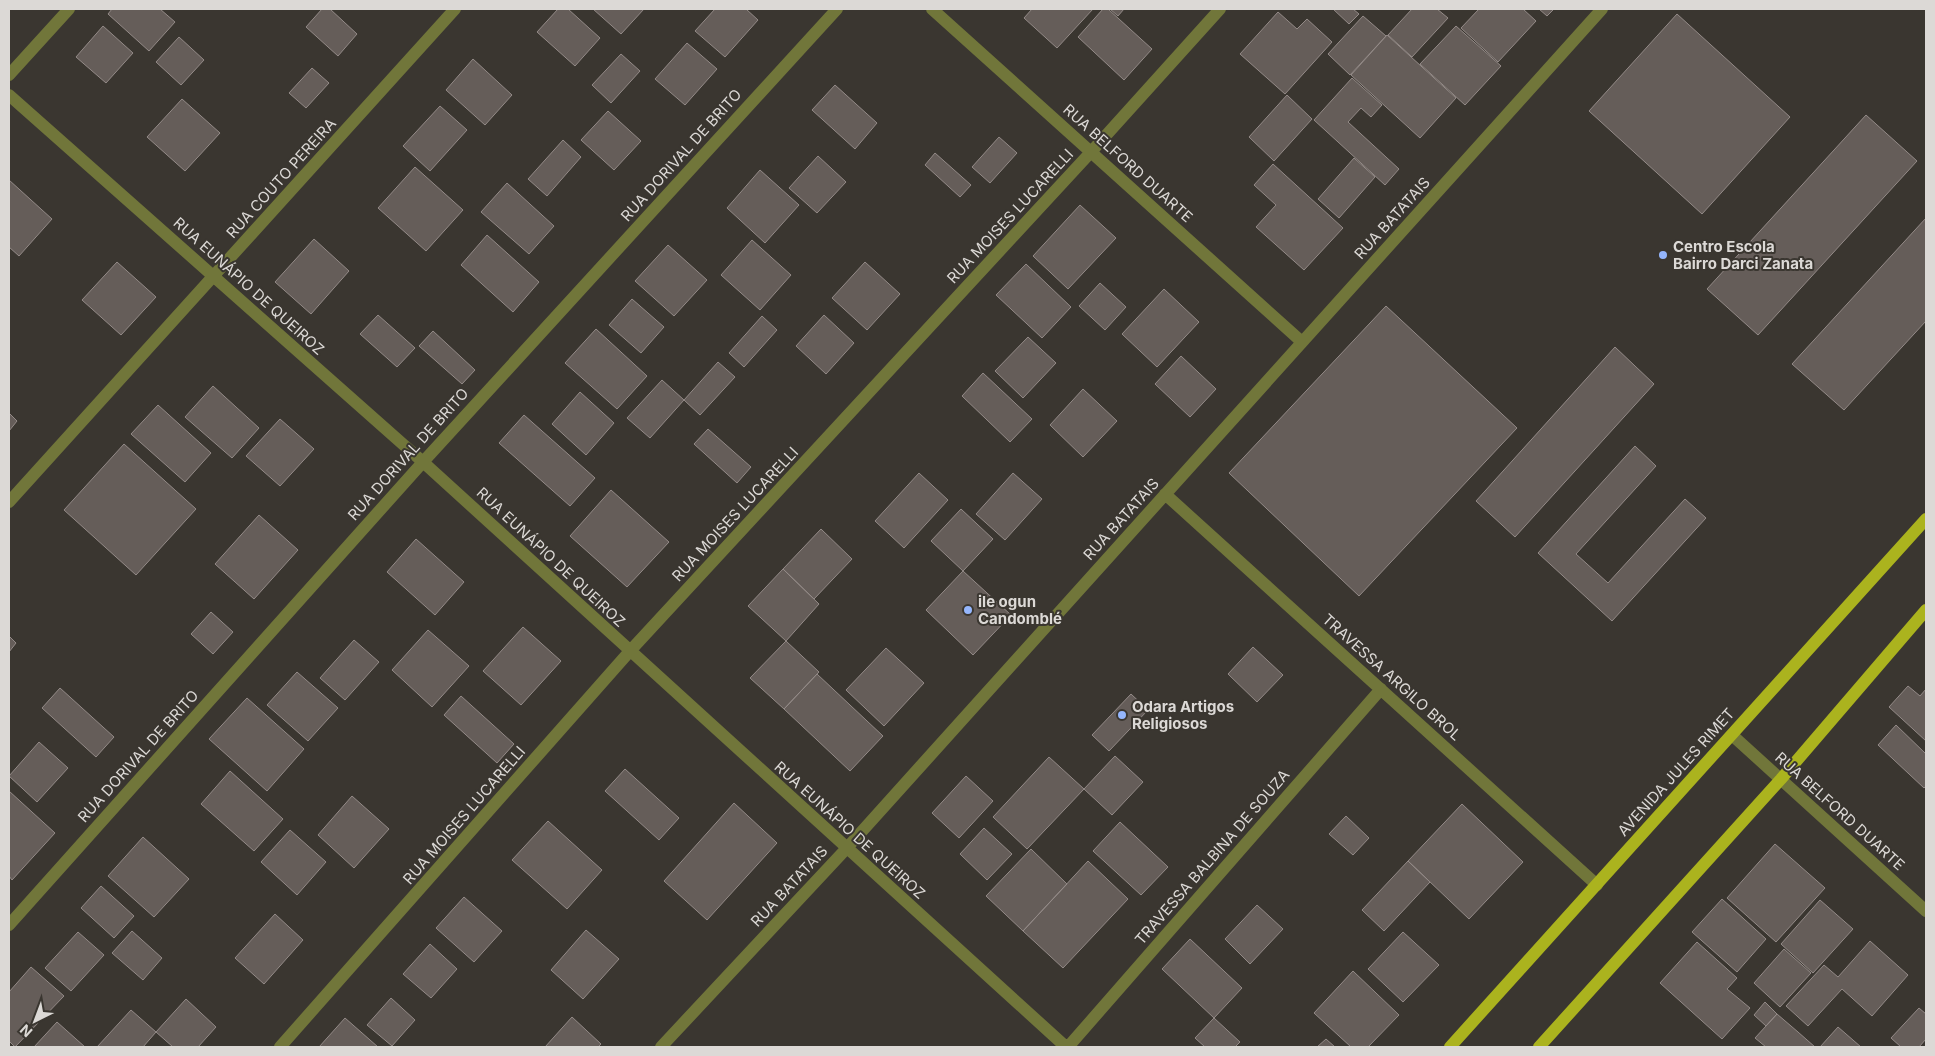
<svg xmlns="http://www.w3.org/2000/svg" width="1935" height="1056" font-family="Inter,sans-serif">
  <rect width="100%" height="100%" fill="#3a3630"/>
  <path fill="#655d59" stroke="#938a87" d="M112 9H160L175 22 149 51 108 14Z
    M322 9H330L357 34 338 56 306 27Z
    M558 9H568L600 38 575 66 537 32Z
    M593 9H644L621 34Z
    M715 9H746L758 20 725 57 695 31Z
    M1032 9H1093L1057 48 1024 18Z
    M1103 9H1108L1152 49 1124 80 1078 37Z
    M1110 9H1124L1118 16Z
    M1333 9H1353L1359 14 1349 24Z
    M1412 9H1437L1448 18 1412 57 1388 35Z
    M1479 9H1523L1536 21 1498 62 1461 28Z
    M1539 9H1554L1547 16Z
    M1278 12 1297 29 1307 19 1332 42 1285 94 1240 54Z
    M1677 14 1790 117 1702 214 1589 111Z
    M1363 16 1386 36 1350 75 1328 54Z
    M103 26 133 53 106 83 76 57Z
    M1456 26 1501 66 1465 105 1420 64Z
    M1387 35 1456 98 1420 138 1351 75Z
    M179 37 204 60 181 85 156 62Z
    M687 43 717 69 685 105 655 79Z
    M621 54 640 71 611 103 592 85Z
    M473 59 512 95 485 125 446 90Z
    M312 68 329 83 306 108 289 93Z
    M1352 78 1382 105 1371 117 1361 108 1348 122 1399 169 1385 185 1314 120Z
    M835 85 877 123 855 149 812 110Z
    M1287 95 1312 119 1274 161 1249 137Z
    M182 99 220 133 185 171 147 137Z
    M440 106 467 130 430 171 403 146Z
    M608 111 641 141 614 170 581 140Z
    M1866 115 1917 161 1758 335 1707 289Z
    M999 137 1017 153 990 183 972 167Z
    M563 140 581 157 547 196 528 179Z
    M935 153 971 185 960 197 925 165Z
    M818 156 846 182 817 213 789 188Z
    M1354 158 1375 177 1339 218 1318 199Z
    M1273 164 1343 228 1304 270 1256 227 1276 205 1254 185Z
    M415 167 463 210 426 251 378 208Z
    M760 170 799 205 765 243 727 208Z
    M9 180 52 219 19 256 9 247Z
    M507 183 554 226 529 254 481 212Z
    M1080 205 1116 238 1068 289 1033 256Z
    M1926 218V321L1844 410 1792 364Z
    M487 235 539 282 513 312 461 265Z
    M314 239 349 271 311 314 275 282Z
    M752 240 791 275 760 310 721 275Z
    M668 245 707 280 674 316 635 281Z
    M117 262 156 297 121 335 82 300Z
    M865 262 900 294 867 330 832 298Z
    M1026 264 1071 307 1042 338 996 295Z
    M1100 283 1126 307 1105 330 1079 306Z
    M1164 289 1199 322 1157 367 1122 334Z
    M632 299 664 327 641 353 609 325Z
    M1386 306 1517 428 1359 596 1229 473Z
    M378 315 415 348 397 367 360 334Z
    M824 315 854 343 826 374 796 346Z
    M762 316 777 330 744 367 729 353Z
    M596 329 647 376 617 409 565 363Z
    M433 331 475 370 462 384 419 346Z
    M1028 337 1056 363 1023 398 995 371Z
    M1615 347 1654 384 1515 537 1476 501Z
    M1181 356 1216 389 1190 417 1155 384Z
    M718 362 735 377 700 415 684 400Z
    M983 373 1032 419 1010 442 962 396Z
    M662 380 684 400 650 438 627 418Z
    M213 386 259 428 232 458 185 417Z
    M1083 389 1117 421 1083 457 1050 425Z
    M580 392 614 423 586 455 552 424Z
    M158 405 211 453 185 482 131 434Z
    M9 413 17 421 9 431Z
    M524 415 595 478 570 506 499 443Z
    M280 419 314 449 280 486 246 456Z
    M708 429 751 467 737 483 694 444Z
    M124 444 196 509 136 575 64 510Z
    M1635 446 1656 466 1576 554 1608 583 1685 499 1706 518 1612 621 1538 553Z
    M919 473 948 500 904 548 875 521Z
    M1013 473 1042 499 1005 540 976 514Z
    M611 490 669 542 627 587 570 536Z
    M961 509 993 539 963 571 931 541Z
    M259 515 298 550 254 599 215 564Z
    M821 529 852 559 814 599 783 569Z
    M416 539 464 582 435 615 387 572Z
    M783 569 819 604 786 641 748 606Z
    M963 571 1011 615 973 655 926 610Z
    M211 612 233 632 213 654 191 634Z
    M523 627 561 661 521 705 483 671Z
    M428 630 469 666 432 707 392 670Z
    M9 636 16 643 9 652Z
    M354 640 379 662 345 700 320 678Z
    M786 641 819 672 784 709 750 678Z
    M1253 647 1283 675 1257 702 1228 674Z
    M886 648 924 683 884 726 846 690Z
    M297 672 338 708 308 741 267 705Z
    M817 674 883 736 850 771 784 709Z
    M1908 686 1920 696 1926 689V741L1889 707Z
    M60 688 114 737 96 757 42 708Z
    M1131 694 1148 710 1109 751 1092 735Z
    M461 696 514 744 497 763 444 715Z
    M247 698 304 749 267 791 209 739Z
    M1896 725 1926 754V786L1924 788 1878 745Z
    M39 742 68 768 37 802 9 776Z
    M1115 756 1143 782 1112 815 1084 789Z
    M1049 757 1084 789 1027 849 993 817Z
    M625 769 679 818 659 840 605 791Z
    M230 771 283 819 254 851 201 804Z
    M966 776 993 801 959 838 932 813Z
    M9 791 55 833 12 880 9 876Z
    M352 796 389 829 354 868 318 835Z
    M734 803 777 843 707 920 664 881Z
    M1462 804 1523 862 1469 919 1408 861Z
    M1346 816 1369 838 1353 855 1329 834Z
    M548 821 602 870 567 909 512 860Z
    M1120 822 1168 867 1141 895 1093 851Z
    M984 828 1012 854 987 880 960 854Z
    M290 830 326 862 297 895 261 862Z
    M143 837 189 879 154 917 108 876Z
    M1775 844 1825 888 1776 942 1727 898Z
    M1031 849 1067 884 1023 931 986 896Z
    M1088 861 1128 899 1063 968 1023 931Z
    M1408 861 1430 882 1384 931 1362 910Z
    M101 886 134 916 114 938 81 908Z
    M464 897 502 931 474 962 436 928Z
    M1722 899 1766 939 1737 972 1692 932Z
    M1820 900 1853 929 1813 973 1781 944Z
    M1257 905 1283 929 1250 964 1225 939Z
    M275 914 303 940 264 984 235 958Z
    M586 930 619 959 583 999 551 970Z
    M132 931 162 958 143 980 112 953Z
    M78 932 104 955 71 991 45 968Z
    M1403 932 1439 965 1403 1002 1368 969Z
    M1190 939 1242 988 1214 1018 1162 969Z
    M1870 941 1908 975 1872 1016 1842 989 1808 1026 1786 1006 1824 965 1838 977Z
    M1697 942 1737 978 1727 989 1750 1008 1722 1039 1660 983Z
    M430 944 457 969 431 998 403 974Z
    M1784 949 1811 973 1780 1007 1754 983Z
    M31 967 64 996 15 1047 9 1041V992Z
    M1353 971 1399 1015 1368 1047H1351L1314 1013Z
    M391 998 415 1020 392 1046 367 1025Z
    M186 999 216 1027 198 1047H173L156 1032Z
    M1765 1002 1777 1014 1766 1026 1754 1015Z
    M1919 1008 1926 1014V1039L1919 1047H1901L1891 1038Z
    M131 1010 156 1032 143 1047H97Z
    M1777 1014 1798 1032 1815 1047H1766L1755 1038Z
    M572 1017 601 1044 598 1047H545Z
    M345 1018 378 1047H319Z
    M1214 1018 1240 1042 1235 1047H1205L1195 1038Z
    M57 1022 85 1047H34Z
    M1838 1027 1861 1047H1820Z
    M1326 1039 1335 1047H1317Z"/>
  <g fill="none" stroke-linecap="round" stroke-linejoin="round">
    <path stroke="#71763a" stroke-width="12" d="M932 9 1302 342
      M9 75 69 9
      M9 95 423 462 1066 1047
      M1165 494 1597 885
      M9 502 455 9
      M1732 735 1926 911
      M9 925 423 462 837 9
      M280 1047 630 651 1091 152 1220 9
      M661 1047 846 849 1602 9
      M1068 1047 1381 689"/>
    <path stroke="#abb31e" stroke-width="12" d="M1450 1047 1926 519
      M1539 1047 1781 779 1926 610"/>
  </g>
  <g fill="#95b6fd" stroke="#3a3630" stroke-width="2">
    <circle cx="1663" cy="255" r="5"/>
    <circle cx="968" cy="610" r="5"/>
    <circle cx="1122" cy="715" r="5"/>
  </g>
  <g text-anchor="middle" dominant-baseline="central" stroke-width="4" stroke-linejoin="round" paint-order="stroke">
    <g font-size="15" fill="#dcd9d6" stroke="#3a3630">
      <text transform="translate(681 155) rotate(-48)">RUA DORIVAL DE BRITO</text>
      <text transform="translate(1128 163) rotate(42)">RUA BELFORD DUARTE</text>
      <text transform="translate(281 178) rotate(-48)">RUA COUTO PEREIRA</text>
      <text transform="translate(1010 216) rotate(-47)">RUA MOISES LUCARELLI</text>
      <text transform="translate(1392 218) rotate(-48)">RUA BATATAIS</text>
      <text transform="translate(249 286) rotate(42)">RUA EUNÁPIO DE QUEIROZ</text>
      <text transform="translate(408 454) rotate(-48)">RUA DORIVAL DE BRITO</text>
      <text transform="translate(735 514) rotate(-47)">RUA MOISES LUCARELLI</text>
      <text transform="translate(1121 519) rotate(-48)">RUA BATATAIS</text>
      <text transform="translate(551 557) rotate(43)">RUA EUNÁPIO DE QUEIROZ</text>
      <text transform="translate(1392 677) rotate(42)">TRAVESSA ARGILO BROL</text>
      <text transform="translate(138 756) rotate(-48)">RUA DORIVAL DE BRITO</text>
      <text transform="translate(1676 772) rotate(-48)">AVENIDA JULES RIMET</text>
      <text transform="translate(1840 811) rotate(42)">RUA BELFORD DUARTE</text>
      <text transform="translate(464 815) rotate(-49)">RUA MOISES LUCARELLI</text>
      <text transform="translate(850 830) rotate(42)">RUA EUNÁPIO DE QUEIROZ</text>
      <text transform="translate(1212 857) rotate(-49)">TRAVESSA BALBINA DE SOUZA</text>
      <text transform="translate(789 886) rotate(-47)">RUA BATATAIS</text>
    </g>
    <g font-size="15" font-weight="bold" fill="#dcd9d6" stroke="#3a3630" text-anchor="start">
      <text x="1673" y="246">Centro Escola<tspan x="1673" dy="17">Bairro Darci Zanata</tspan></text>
      <text x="978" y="601">ile ogun<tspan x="978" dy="17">Candomblé</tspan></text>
      <text x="1132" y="706">Odara Artigos<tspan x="1132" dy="17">Religiosos</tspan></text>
    </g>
  </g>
  <rect width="1935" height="1056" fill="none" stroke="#dcd9d6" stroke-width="20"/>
  <g transform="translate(35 1021) rotate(222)" stroke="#3a3630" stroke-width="4" paint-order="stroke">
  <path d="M0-4L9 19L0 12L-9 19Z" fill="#dcd9d6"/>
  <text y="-8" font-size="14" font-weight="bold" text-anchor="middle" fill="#dcd9d6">N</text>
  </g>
</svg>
